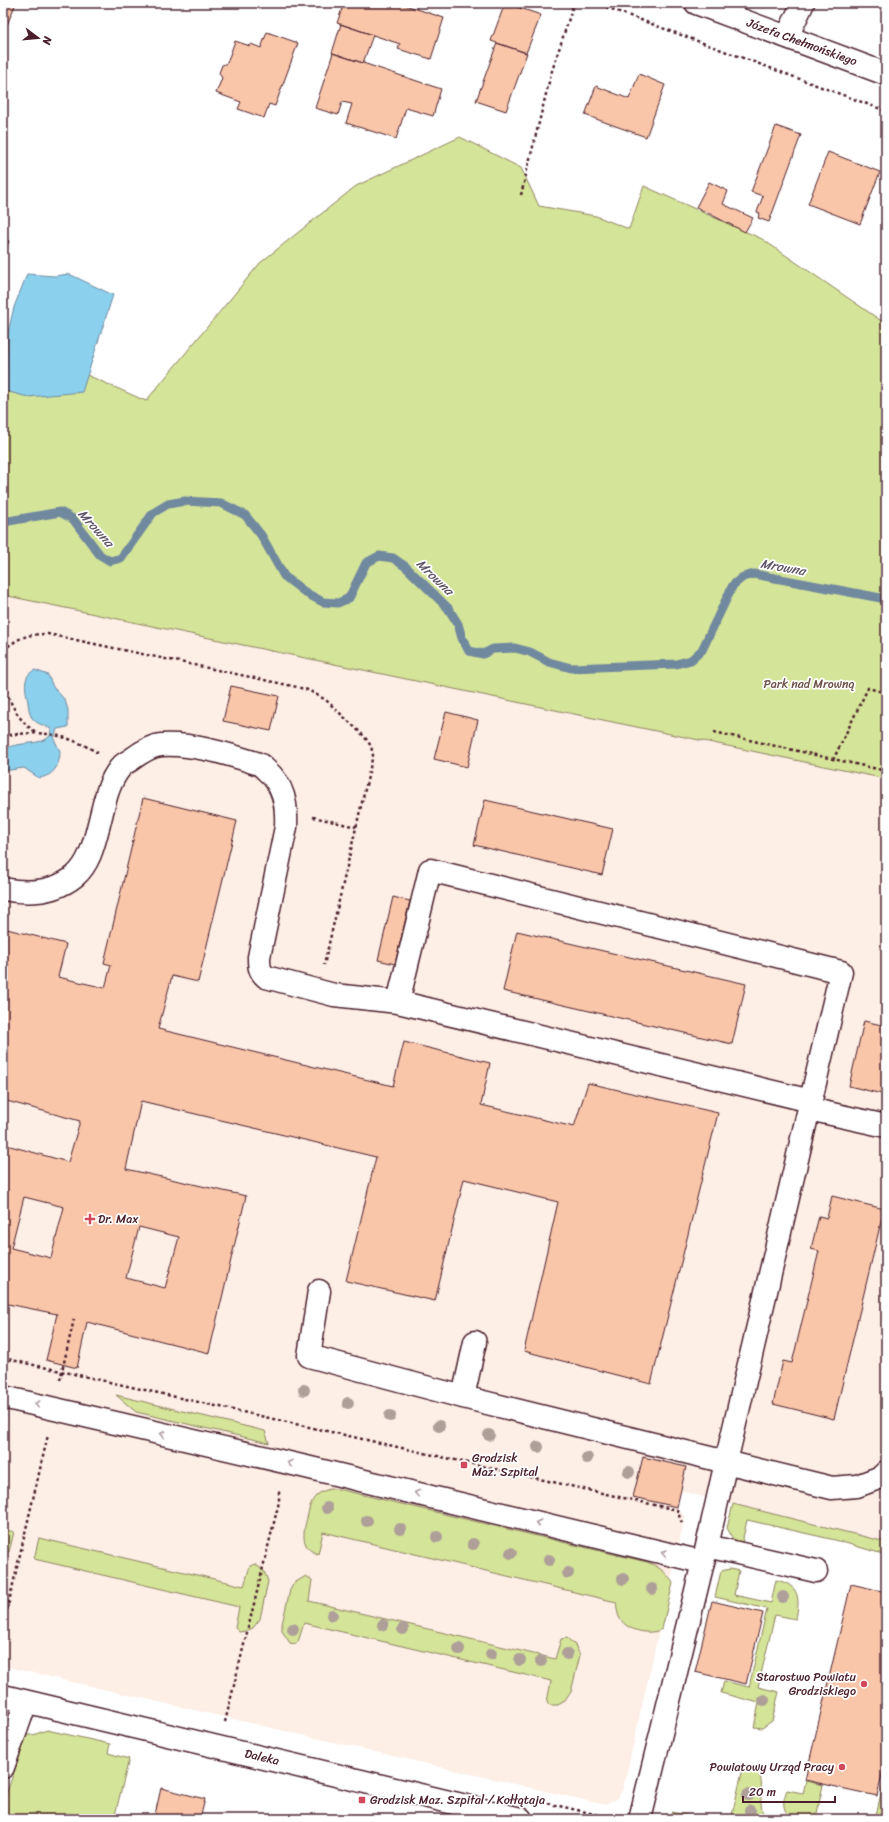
<svg xmlns="http://www.w3.org/2000/svg" width="889" height="1822" font-family="Sriracha,sans-serif">
  <rect width="100%" height="100%" fill="#fff"/>
  <filter id="ink" filterUnits="userSpaceOnUse"><feTurbulence type="fractalNoise" baseFrequency=".025" numOctaves="2"/><feDisplacementMap in="SourceGraphic" scale="8" xChannelSelector="R" yChannelSelector="G"/><feConvolveMatrix kernelMatrix="1 2 1 2 8 2 1 2 1" color-interpolation-filters="sRGB"/></filter>
  <g filter="url(#ink)">
    <path fill="#fdeee6" d="M3 595 886 779V1542L680 1491 677 1507 685 1517 623 1789 617 1798 606 1805 3 1666Z"/>
    <path fill="#d4e498" stroke="#8f8262" d="M460 137 521 168 539 206 596 216 629 229 644 186 762 239 886 324V779L3 595V338L146 401 260 263 356 186Z
      M116 1395 265 1431 269 1443 136 1412Z
      M330 1489H338L647 1562C658 1566 666 1572 673 1583L662 1629C650 1636 626 1631 619 1617 617 1612 617 1607 616 1602L323 1532 318 1554C300 1548 303 1533 307 1518 309 1510 310 1502 316 1496 320 1492 325 1490 330 1489Z
      M733 1504 886 1542V1555L835 1540 747 1520 742 1543 733 1539 727 1528Z
      M3 1529 14 1532 9 1552 3 1551Z
      M39 1538 244 1586 250 1566 255 1564 264 1571 268 1581 260 1619 253 1628 246 1631 239 1632 235 1628 239 1607 34 1559Z
      M730 1569 739 1571 734 1595 771 1603 776 1580C800 1585 800 1598 796 1619L775 1615 758 1687 779 1692 772 1721 762 1728 754 1727 759 1703 721 1693 724 1681 749 1687 767 1609 715 1597 721 1571Z
      M306 1576 312 1580 309 1601 555 1659 561 1639 567 1638 575 1645 580 1655 571 1692 565 1701 558 1705H550L547 1702 551 1681 304 1623 298 1642 295 1644 290 1643 282 1631V1624L290 1590 294 1583Z
      M47 1730 110 1744 108 1753 129 1759 114 1819H3V1803L24 1744 23 1735H33Z
      M744 1764C775 1771 752 1799 766 1819H731Z
      M886 1772V1819H876V1815Z
      M806 1781 823 1785 816 1818 792 1819C782 1810 782 1802 787 1790L803 1793Z
      M671 1812 706 1819H674Z"/>
    <path fill="#8bd0ec" stroke="#71899f" d="M27 274 54 276 69 274 113 295 82 392 28 397 5 391 8 332 14 307Z
      M35 670 48 675 53 687 65 700 68 710V727L57 729 54 739 60 751C60 765 54 776 39 778L24 768 3 771V750C15 741 42 746 50 736L51 729C44 725 38 725 32 718 29 714 29 708 28 703 26 691 21 676 35 670Z"/>
    <g fill="none" stroke-linecap="round" stroke-linejoin="round">
      <path stroke="#71899f" stroke-width="9" d="M3 522 60 512 73 519 100 555 110 561 121 558 153 513 168 504 185 501 221 503 245 515 261 535 284 576 306 593 323 602 338 603 349 598 366 563 379 556 393 558 406 567 448 608 458 624 462 638 469 651 483 654 493 649 515 648 530 652 549 662 571 668 676 664 691 660 702 650 733 585 743 577 754 574 886 599"/>
    </g>
    <path fill="#f9c6aa" stroke="#4a1f2b" fill-rule="evenodd" d="M3 3H16L7 25 3 23Z
      M344 3H399L444 18 431 59 398 49 400 44 337 23Z
      M505 3 541 15 526 53 491 41Z
      M341 24 373 35 363 63 332 53Z
      M267 32 298 43 275 106 269 104 264 118 238 109 241 102 216 93 222 78 219 73 222 65 227 63 235 41 250 46 251 44 261 48Z
      M497 43 527 53 506 111 476 101Z
      M333 53 441 89 433 116 406 108 396 139 346 123 352 104 342 102 338 115 315 108Z
      M639 74 665 85 646 137 585 115 596 86 629 99Z
      M776 126 801 135 769 222 758 218 760 213 757 212 763 196 751 192Z
      M828 152 880 172 860 224 808 204Z
      M709 182 728 191 723 204 753 218 745 232 696 207Z
      M3 239 9 241 3 256Z
      M231 686 279 696 271 731 223 721Z
      M446 712 478 720 467 767 434 759Z
      M143 798 237 821 198 982 172 976 158 1029 393 1086 404 1042 490 1063 481 1105 574 1127 588 1083 718 1113 651 1384 524 1351 558 1202 464 1179 435 1301 346 1281 376 1157 141 1101 126 1169 246 1196 209 1353 87 1322 77 1368 46 1360 57 1314 3 1303V1144L68 1162 80 1121 3 1100V928L66 944 58 977 105 988 111 965 104 963ZM24 1197 64 1207 51 1258 11 1248ZM139 1227 179 1237 165 1288 126 1278Z
      M485 800 613 829 602 875 474 845Z
      M393 897 410 901 395 964 378 960Z
      M517 931 746 984 732 1044 503 991Z
      M864 1021 886 1026V1095L849 1086Z
      M832 1196 884 1209 834 1419 773 1404 783 1361 792 1363 819 1251 811 1249 819 1216 827 1218Z
      M643 1457 686 1467 677 1507 633 1497Z
      M851 1584 886 1592V1758L877 1796 805 1780Z
      M712 1601 763 1613 746 1684 695 1672Z
      M161 1788 205 1799 200 1819H154Z"/>
    <g fill="none" stroke-linecap="round" stroke-linejoin="round">
      <defs>
        <path id="minor" d="M696 3 886 74
          M787 37 803 3
          M3 889C28 894 54 893 75 876 90 863 94 843 99 824 104 805 107 784 120 768 122 764 128 762 132 759 140 753 151 746 161 745 191 743 228 754 256 763 261 764 263 767 266 770 284 785 287 805 286 827L259 957C259 966 259 971 266 977L334 995 398 1002 811 1101
          M809 1109 886 1126
          M319 1291 309 1356 463 1397 726 1462 841 972 430 870 398 1002
          M3 1397 306 1467 702 1562
          M463 1397 475 1342
          M707 1546 816 1571
          M3 1696 521 1819
          M3 1767 26 1702
          M640 1819 707 1546 726 1462 832 1488 857 1486 881 1477 886 1472"/>
      </defs>
      <use href="#minor" stroke="#4a1f2b" stroke-width="25"/>
      <path stroke="#4a1f2b" stroke-width="2.5" stroke-dasharray="3 3" stroke-linecap="butt" d="M595 3 886 111
        M521 195 551 74 574 3
        M3 650C20 637 27 634 48 634L297 687 308 690 326 700 364 736 371 746 373 755 324 965
        M3 679C7 698 18 722 36 732
        M714 732 886 771
        M3 736C41 730 65 733 98 753
        M833 760 868 688 886 693
        M313 817 356 827
        M3 1358 677 1510 683 1526
        M60 1380 74 1319
        M3 1627 48 1435
        M225 1722 279 1502V1489
        M542 1802 603 1816 613 1815"/>
      <use href="#minor" stroke="#fff" stroke-width="22"/>
    </g>
    <g fill="#ae9f99">
      <circle cx="304" cy="1390" r="6"/>
      <circle cx="348" cy="1403" r="6"/>
      <circle cx="390" cy="1416" r="6"/>
      <circle cx="439" cy="1426" r="6"/>
      <circle cx="489" cy="1435" r="6"/>
      <circle cx="538" cy="1447" r="6"/>
      <circle cx="587" cy="1458" r="6"/>
      <circle cx="629" cy="1472" r="6"/>
      <circle cx="327" cy="1508" r="6"/>
      <circle cx="367" cy="1521" r="6"/>
      <circle cx="400" cy="1529" r="6"/>
      <circle cx="437" cy="1537" r="6"/>
      <circle cx="473" cy="1544" r="6"/>
      <circle cx="511" cy="1553" r="6"/>
      <circle cx="549" cy="1560" r="6"/>
      <circle cx="568" cy="1573" r="6"/>
      <circle cx="623" cy="1579" r="6"/>
      <circle cx="652" cy="1589" r="6"/>
      <circle cx="783" cy="1597" r="6"/>
      <circle cx="332" cy="1615" r="6"/>
      <circle cx="383" cy="1625" r="6"/>
      <circle cx="293" cy="1629" r="6"/>
      <circle cx="403" cy="1629" r="6"/>
      <circle cx="459" cy="1649" r="6"/>
      <circle cx="491" cy="1654" r="6"/>
      <circle cx="567" cy="1654" r="6"/>
      <circle cx="520" cy="1660" r="6"/>
      <circle cx="541" cy="1661" r="6"/>
      <circle cx="764" cy="1700" r="6"/>
      <circle cx="748" cy="1795" r="6"/>
      <circle cx="750" cy="1811" r="6"/>
    </g>
    <defs><path id="oneway-chevron" d="M-2-3.5L2.5 0L-2 3.5" fill="none" stroke-width="1.6" stroke-linecap="round" stroke-linejoin="round"/></defs>
    <g stroke="#ae9aa0">
      <use href="#oneway-chevron" transform="translate(37 1404) rotate(-167)"/>
      <use href="#oneway-chevron" transform="translate(163 1434) rotate(-167)"/>
      <use href="#oneway-chevron" transform="translate(290 1463) rotate(-167)"/>
      <use href="#oneway-chevron" transform="translate(417 1493) rotate(-166)"/>
      <use href="#oneway-chevron" transform="translate(538 1523) rotate(-166)"/>
      <use href="#oneway-chevron" transform="translate(664 1553) rotate(-166)"/>
    </g>
  </g>
  <g fill="#d1495b" stroke="#fff" stroke-width="1.5">
    <path d="M88 1213h4v4h4v4h-4v4h-4v-4h-4v-4h4z"/>
    <rect x="460" y="1461" width="8" height="8" rx="2"/>
    <circle cx="864" cy="1684" r="4"/>
    <circle cx="842" cy="1767" r="4"/>
    <rect x="358" y="1796" width="8" height="8" rx="2"/>
  </g>
  <g text-anchor="middle" dominant-baseline="central" stroke-width="3.5" stroke-linejoin="round" paint-order="stroke">
    <g font-size="12" fill="#4a1f2b" stroke="#fff">
      <text transform="translate(802 42) rotate(20)">Józefa Chełmońskiego</text>
      <text transform="translate(262 1757) rotate(13)">Daleka</text>
    </g>
    <g font-size="12" fill="#6c5046" stroke="#fff">
      <text x="809" y="684">Park nad Mrowną</text>
    </g>
    <g font-size="12" fill="#4a1f2b" stroke="#fff" text-anchor="start">
      <text x="98" y="1219">Dr. Max</text>
      <text x="472" y="1458">Grodzisk<tspan x="472" dy="14">Maz. Szpital</tspan></text>
      <text x="856" y="1677" text-anchor="end">Starostwo Powiatu<tspan x="856" dy="14">Grodziskiego</tspan></text>
      <text x="834" y="1767" text-anchor="end">Powiatowy Urząd Pracy</text>
      <text x="370" y="1800">Grodzisk Maz. Szpital / Kołłątaja</text>
    </g>
    <g font-size="13" font-style="italic" fill="#5e5465" stroke="#fff">
      <text transform="translate(96 528) rotate(48)">Mrowna</text>
      <text transform="translate(783 567) rotate(10)">Mrowna</text>
      <text transform="translate(435 577) rotate(44)">Mrowna</text>
    </g>
  </g>
  <rect width="889" height="1822" fill="none" stroke="#fff" stroke-width="16"/>
  <rect x="8" y="8" width="873" height="1806" fill="none" stroke="#4a1f2b" stroke-width="1.5" filter="url(#ink)"/>
  <g transform="translate(38 38) rotate(106)" stroke="#ffffff" stroke-width="3" paint-order="stroke">
  <path d="M0-3L7 15L0 10L-7 15Z" fill="#4a1f2b"/>
  <text y="-6" font-size="11" font-weight="bold" text-anchor="middle" fill="#4a1f2b">N</text>
  </g>
  <path d="M743 1796v6h92v-6" fill="none" stroke="#4a1f2b" stroke-width="2"/>
  <text x="749" y="1796" font-size="12" fill="#4a1f2b" stroke="#ffffff" stroke-width="3" paint-order="stroke">20 m</text>
</svg>
